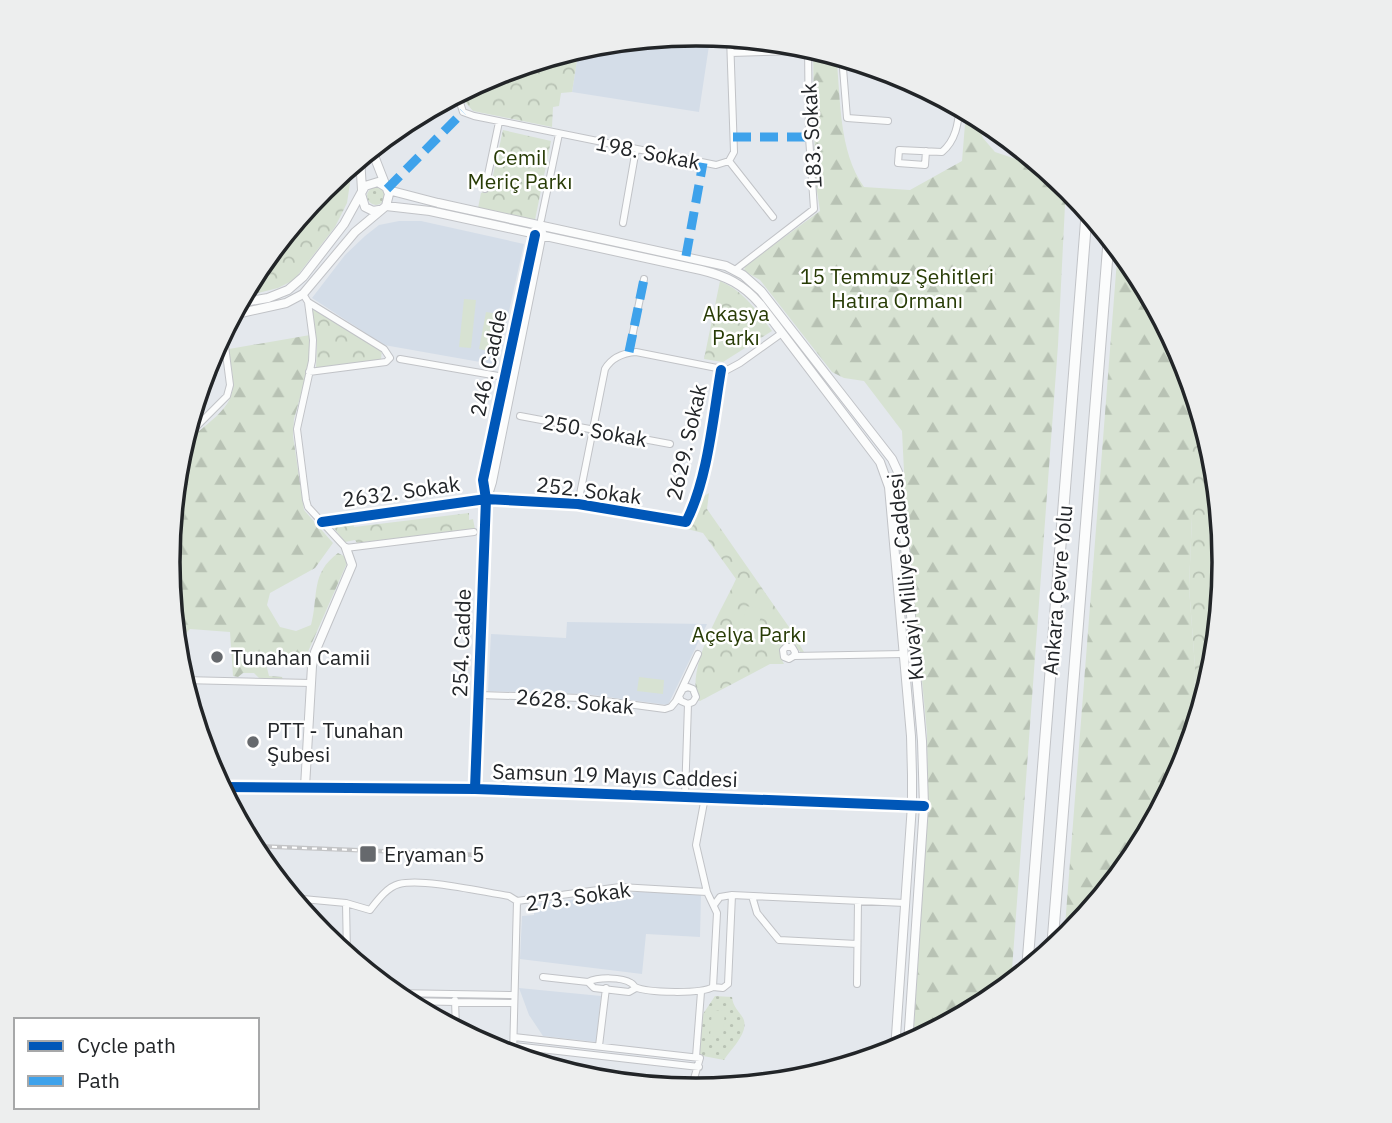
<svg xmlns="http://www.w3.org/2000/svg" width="1392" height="1123" font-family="'IBM Plex Sans',sans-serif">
  <defs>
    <pattern id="grass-dots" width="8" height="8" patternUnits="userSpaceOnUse" patternTransform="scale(1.75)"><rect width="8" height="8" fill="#d7e2d2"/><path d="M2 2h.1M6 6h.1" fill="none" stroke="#b8c2b4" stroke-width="1.8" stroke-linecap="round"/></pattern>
    <pattern id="forest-firs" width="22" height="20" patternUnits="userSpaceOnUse" patternTransform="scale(1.75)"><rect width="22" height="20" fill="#d7e2d2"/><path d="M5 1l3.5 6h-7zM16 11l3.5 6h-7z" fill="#b8c2b4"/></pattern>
    <pattern id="park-crowns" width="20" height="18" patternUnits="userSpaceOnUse" patternTransform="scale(1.75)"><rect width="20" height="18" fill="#d7e2d2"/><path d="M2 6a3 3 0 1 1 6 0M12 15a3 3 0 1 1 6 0" fill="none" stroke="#b8c2b4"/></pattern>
  </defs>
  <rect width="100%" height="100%" fill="#e4e8ed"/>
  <path fill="#d4dde8" d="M682 35 710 39 699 112 572 92 579 48 593 43Z
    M399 221H421L524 244 497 365 384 345 312 298 345 255 365 236 379 225Z
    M567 622 707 624 668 705 586 694 488 691 491 634 566 638Z
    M646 891 701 894 700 937 646 934 642 974 520 959 522 916 534 915V904Z
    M519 988 601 996 596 1042 543 1036 529 1015Z"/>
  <path fill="url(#grass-dots)" d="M367 196a9 9 0 1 1 18 0a9 9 0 1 1-18 0Z
    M715 996 732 997C733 1007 739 1011 743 1018 750 1032 731 1049 724 1060L698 1055 701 1017Z"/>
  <path fill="url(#forest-firs)" d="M813 48 836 54C841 97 838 151 864 187L910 190 962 161 965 124 977 123 983 138 995 152 1016 159 1036 160 1066 185 1058 345 1011 983 989 1001 913 1042 928 807 927 733 906 511 902 431 864 381 844 378 832 372 760 280 744 271 745 266 820 211 815 178Z
    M1118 247 1135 268 1184 360 1202 417 1192 410V517L1189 587 1195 667 1193 732 1184 764 1135 855 1064 939Z
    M310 335V362L294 419 293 436 304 510 333 543 315 568 270 593 267 605 280 627 296 631 311 625C319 595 310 574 338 553L344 556 347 563 307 654 268 657 266 664 269 676 282 677 283 680 259 678 254 673H243L238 677 233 676 230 632 190 629 185 634 183 646 176 647 168 561 178 458C187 430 229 419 233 388 234 376 230 361 229 349Z"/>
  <path fill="url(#park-crowns)" d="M579 48 572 92 561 93 559 106 553 107 552 127 473 111 466 103 464 90 494 73Z
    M503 130 551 141 535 220 478 208 481 193 490 189Z
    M353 163 347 203 335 227 294 280 278 288 242 297C269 246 309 199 353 163Z
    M720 281C744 291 757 311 772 331L723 362 704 359Z
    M312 309 382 350 381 359 379 361 316 368 317 344Z
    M1191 410 1202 417 1214 459 1224 562 1214 665 1193 732 1195 667 1189 587 1192 517Z
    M709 493 707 509 789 627 804 652H801L793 645 781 649V658L784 664H770L700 701 697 700C688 662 720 614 736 579L703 533 687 529 699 499Z
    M469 513V520L473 519 475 529 357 543 355 540 345 542 333 527 335 524 353 522 354 527Z"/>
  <path fill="#d7e2d2" d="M464 299 476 300 471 348 459 347Z
    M486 312 505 315 498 353 479 349Z
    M746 606 762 609 757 635 741 632Z
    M639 677 664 680 663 694 637 691Z
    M712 1010 725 1011 723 1037 710 1036Z
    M550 1057 575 1062 572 1073 548 1066Z"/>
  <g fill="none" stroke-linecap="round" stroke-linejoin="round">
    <defs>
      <path id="street" d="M730 37 734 152 729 161 773 217
        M731 53 798 51
        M842 56 847 118 888 121
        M842 63 871 65
        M457 93 463 112 474 116 716 165 729 161
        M926 151 925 165 898 163 899 150 942 152C956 140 958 124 960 106
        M485 189 499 122
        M541 220 559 134
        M623 223 636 149
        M735 270 814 209 809 137 808 46
        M303 294 308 302 313 340 312 361 297 429 306 500 308 507 346 548 474 532
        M308 302 384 349 390 358 386 362 309 372
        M629 352 644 279
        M400 359 504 377
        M520 416 670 444
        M184 439 227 396 230 385 223 330
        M578 504 605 369C612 357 623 353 636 352L727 370 740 363 782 333
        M322 522 486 499 578 504 686 522C708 479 713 417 721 370
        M794 656 795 652 792 647H786L783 650 784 657 789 659 794 656 904 654
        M183 680 311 683
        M479 695 582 698 665 709 671 707 676 701 698 654
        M685 797 688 704 693 702 696 697 693 689 688 687 683 689 679 696 681 701 688 704
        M752 896 757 913 779 940 857 944
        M292 898 346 903 370 910C377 901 387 887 399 884 424 878 482 892 509 896L517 901
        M346 903 347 955
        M714 905 720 897 732 895 905 903
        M543 977 588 982
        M857 984 858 901
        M713 987 723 988 728 984 732 895
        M636 988 629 992 594 988 588 982C598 977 622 977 631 983 633 984 634 986 635 987 647 993 702 994 713 987L717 913 707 892 696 845 705 797
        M393 993 513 995
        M455 1000 456 1029
        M402 1001 513 1003
        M514 1037 700 1058 691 1089
        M514 1046 699 1067
        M599 1046 606 988
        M513 1055 517 901 620 887 707 892
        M696 1057 701 992"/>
      <path id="secondary" d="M985 120C992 139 1006 146 1025 151
        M360 157 362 190
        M388 190 438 203 726 266 743 275 761 291 892 459 898 472 900 490 922 741 924 806 908 1044
        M361 194 365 207 373 211 379 210
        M386 206 430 211 701 270C726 276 743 284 760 304L880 462 889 487 911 736 912 775V805L895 1050
        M238 303 268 298 288 290 303 277 344 224 365 186 378 182 386 187
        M232 315 286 303 303 294 355 232 386 206 389 194 371 148
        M487 498 492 482 542 233
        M220 787 475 789 914 805
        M305 787 312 666 315 652 352 565 346 548
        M475 789 486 499 483 480 536 231"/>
      <path id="highway" d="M1052 949 1109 236
        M1027 970 1087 209"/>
    </defs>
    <use href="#street" stroke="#c1c3c7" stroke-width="8"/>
    <use href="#secondary" stroke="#c1c3c7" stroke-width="10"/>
    <use href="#highway" stroke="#c1c3c7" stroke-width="12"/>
    <use href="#street" stroke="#fbfcfc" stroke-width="6"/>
    <use href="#secondary" stroke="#fbfcfc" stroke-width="8"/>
    <use href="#highway" stroke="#fbfcfc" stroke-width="10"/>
    <defs>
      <path id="rail" d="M252 846 478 855"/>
    </defs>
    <use href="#rail" stroke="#c3c4c6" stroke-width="4.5"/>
    <use href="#rail" stroke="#fff" stroke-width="2" stroke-dasharray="5" stroke-linecap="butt"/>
    <path stroke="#3ea2eb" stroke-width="9" stroke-dasharray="18 9" stroke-linecap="butt" d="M733 137H809
      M387 189 463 112
      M686 256 703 163
      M629 352 644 279"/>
    <defs>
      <path id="cycleway" d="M322 522 486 499 578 504 686 522C708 479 713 417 721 370
        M220 787 475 789 924 806
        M475 789 486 499 483 480 535 235"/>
    </defs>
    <use href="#cycleway" stroke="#fff" stroke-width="15"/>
    <use href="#cycleway" stroke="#0057b8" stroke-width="10"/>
  </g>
  <g fill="#66696d" stroke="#fff" stroke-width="2.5">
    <circle cx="217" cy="657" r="7"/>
    <circle cx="253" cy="742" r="7"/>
    <rect x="359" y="845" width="18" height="18" rx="3.5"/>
  </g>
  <g text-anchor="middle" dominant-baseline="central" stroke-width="5" stroke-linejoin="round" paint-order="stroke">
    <g font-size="21" fill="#222528" stroke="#fff">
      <text transform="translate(811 136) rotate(-93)">183. Sokak</text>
      <text transform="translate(648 152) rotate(11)">198. Sokak</text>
      <text transform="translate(488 363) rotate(-78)">246. Cadde</text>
      <text transform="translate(595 430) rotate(10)">250. Sokak</text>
      <text transform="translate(686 442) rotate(-77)">2629. Sokak</text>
      <text transform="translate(589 490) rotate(7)">252. Sokak</text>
      <text transform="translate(401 491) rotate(-8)">2632. Sokak</text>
      <text transform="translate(905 577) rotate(-96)">Kuvayi Milliye Caddesi</text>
      <text transform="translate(1057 590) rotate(-85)">Ankara Çevre Yolu</text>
      <text transform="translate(461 643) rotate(-88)">254. Cadde</text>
      <text transform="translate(575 701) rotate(5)">2628. Sokak</text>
      <text transform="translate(615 775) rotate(2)">Samsun 19 Mayıs Caddesi</text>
      <text transform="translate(578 896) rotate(-8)">273. Sokak</text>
    </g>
    <g font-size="21" fill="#283c06" stroke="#fff">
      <text x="520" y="157">Cemil<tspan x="520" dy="24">Meriç Parkı</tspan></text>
      <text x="897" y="276">15 Temmuz Şehitleri<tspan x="897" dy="24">Hatıra Ormanı</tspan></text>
      <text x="736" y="313">Akasya<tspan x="736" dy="24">Parkı</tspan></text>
      <text x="749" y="634">Açelya Parkı</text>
    </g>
    <g font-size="21" fill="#222528" stroke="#fff" text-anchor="start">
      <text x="231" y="657">Tunahan Camii</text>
      <text x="267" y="730">PTT - Tunahan<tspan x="267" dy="24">Şubesi</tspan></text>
      <text x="384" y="854">Eryaman 5</text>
    </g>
  </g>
  <path d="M0 0H1392V1123H0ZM180 562a516 516 0 1 1 1032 0a516 516 0 1 1-1032 0Z" fill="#edeeee" fill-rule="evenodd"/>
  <path fill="none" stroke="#222528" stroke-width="3.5" d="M180 562a516 516 0 1 1 1032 0a516 516 0 1 1-1032 0Z"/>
  <rect x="14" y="1018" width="245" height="91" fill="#ffffff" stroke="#a7a8a9" stroke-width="2"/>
  <rect x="28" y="1041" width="35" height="10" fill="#0057b8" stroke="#a7a8a9" stroke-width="2"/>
  <text x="77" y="1053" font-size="21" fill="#222528">Cycle path</text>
  <rect x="28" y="1076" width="35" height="10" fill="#3ea2eb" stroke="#a7a8a9" stroke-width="2"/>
  <text x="77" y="1088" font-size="21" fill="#222528">Path</text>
</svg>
